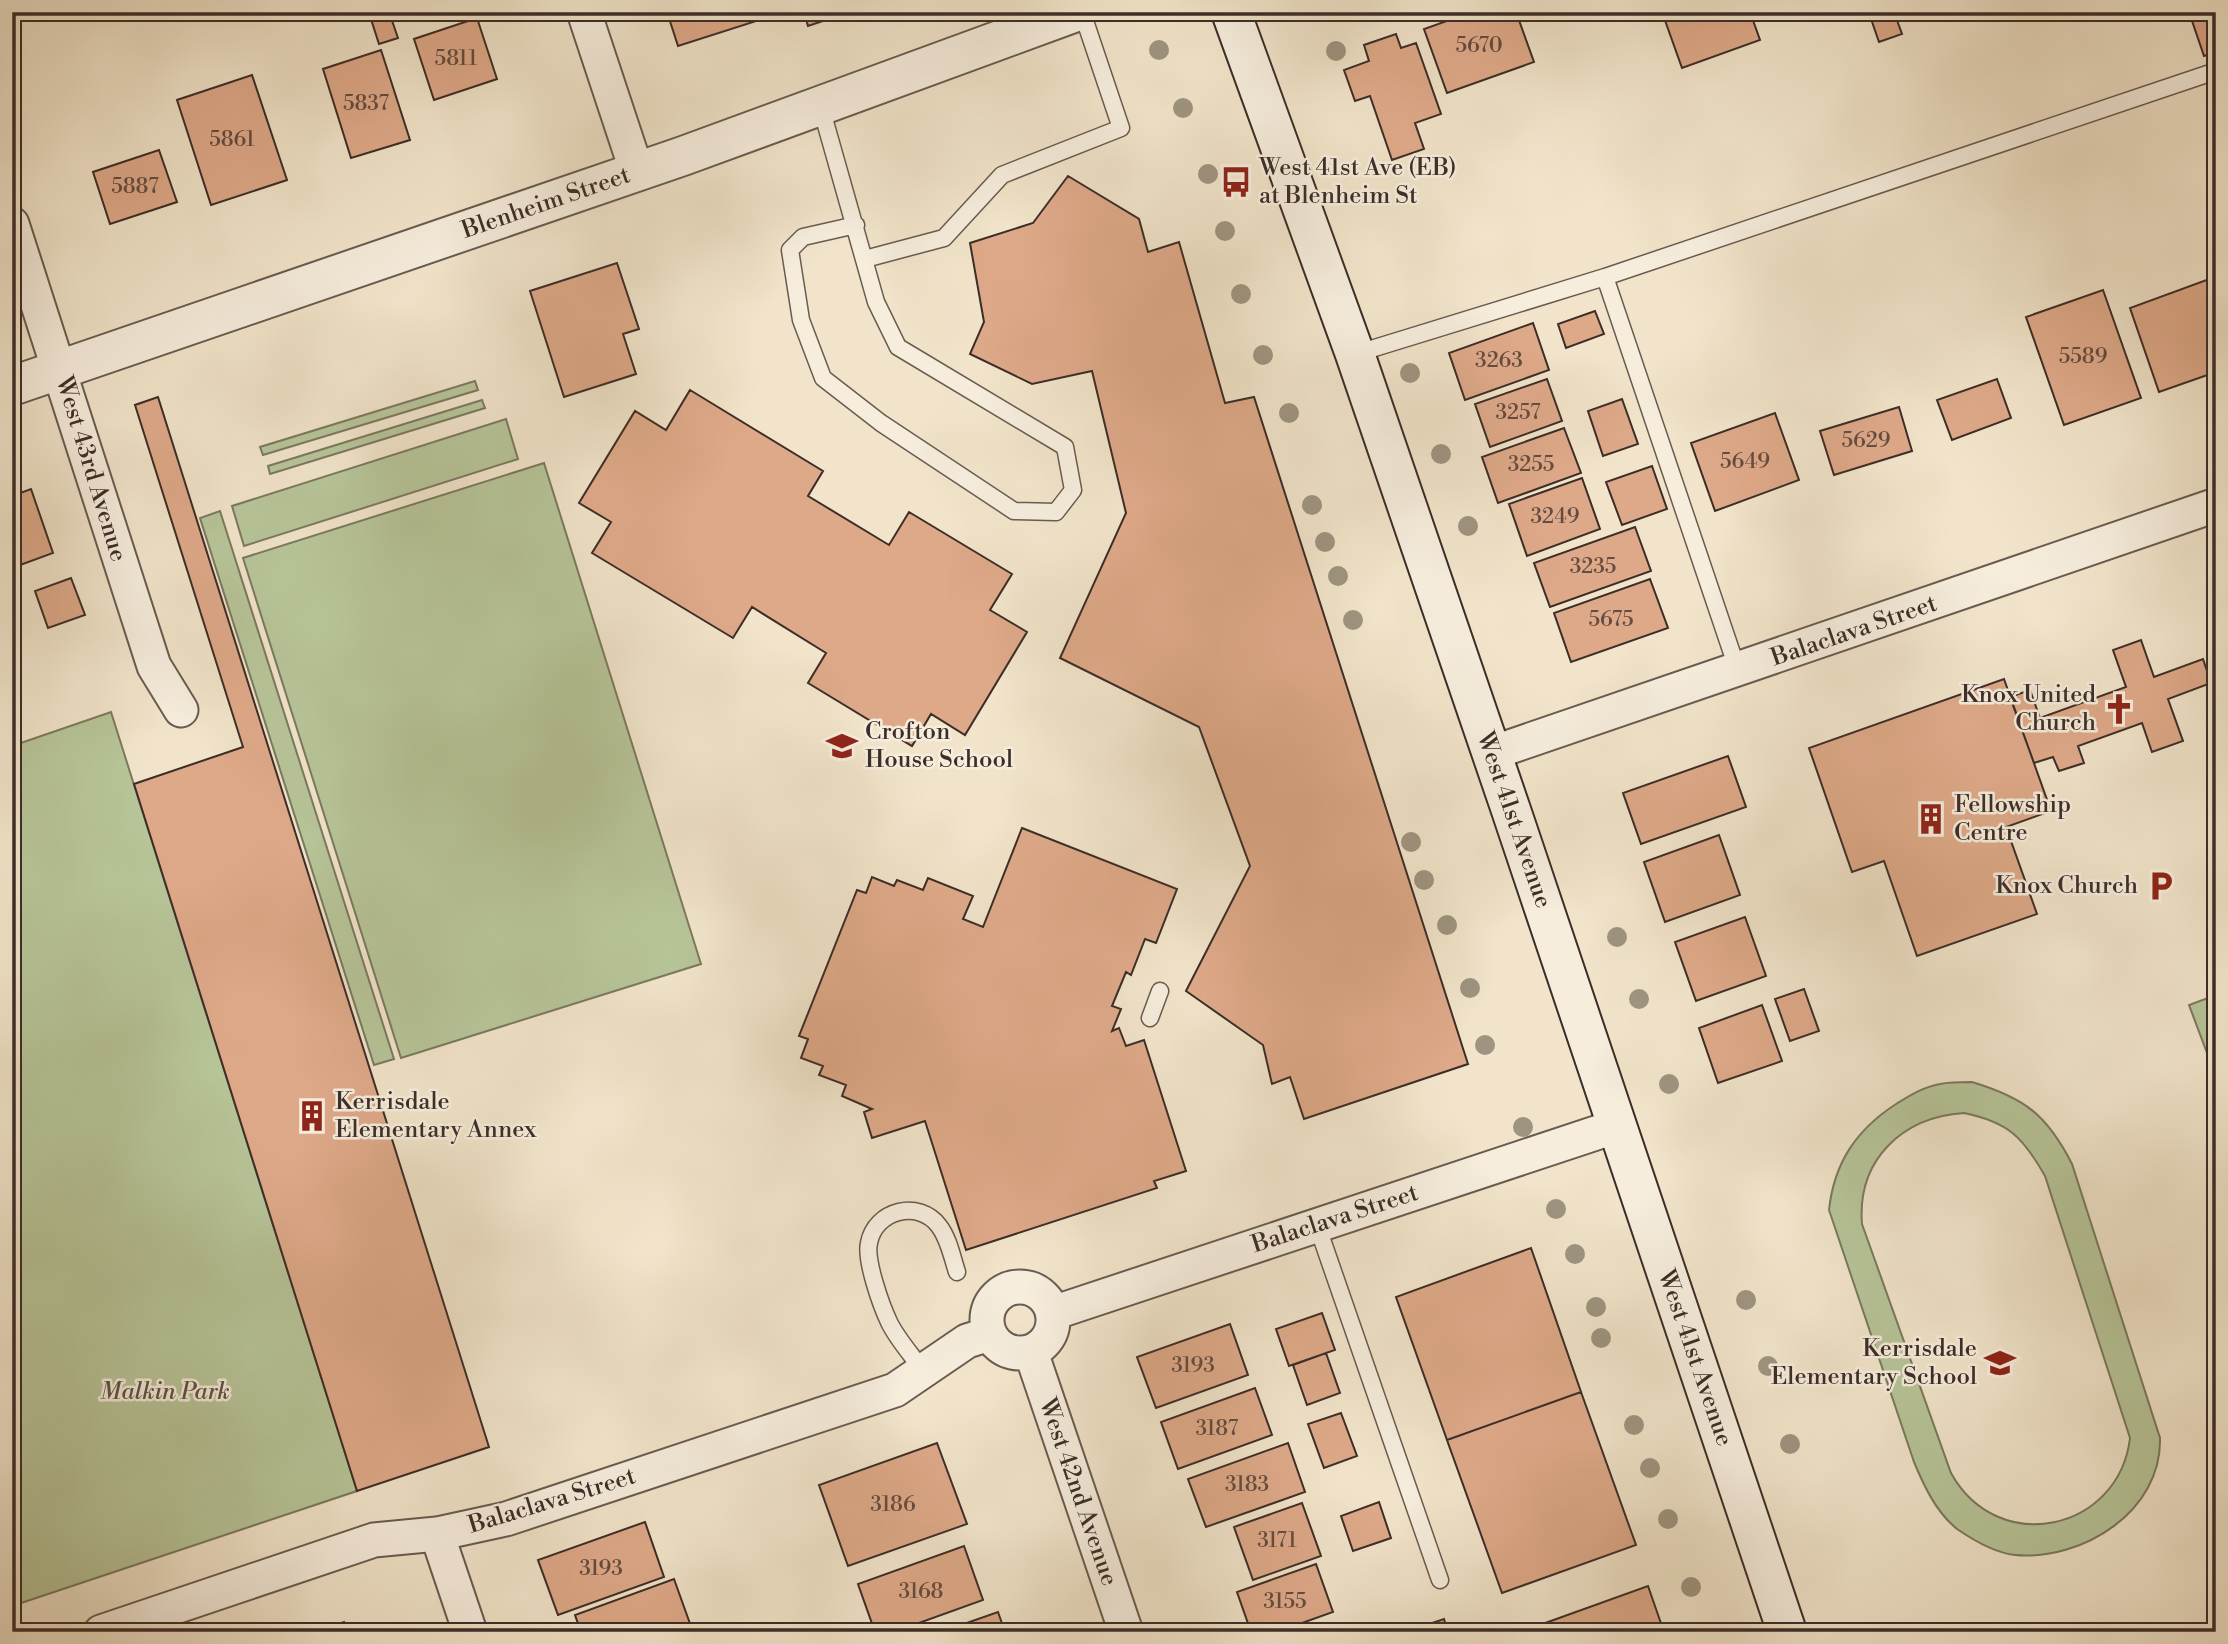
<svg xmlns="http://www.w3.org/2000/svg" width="2228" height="1644" font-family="'Libre Bodoni',serif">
  <rect width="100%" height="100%" fill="#f1e4ca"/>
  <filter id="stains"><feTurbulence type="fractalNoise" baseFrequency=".00286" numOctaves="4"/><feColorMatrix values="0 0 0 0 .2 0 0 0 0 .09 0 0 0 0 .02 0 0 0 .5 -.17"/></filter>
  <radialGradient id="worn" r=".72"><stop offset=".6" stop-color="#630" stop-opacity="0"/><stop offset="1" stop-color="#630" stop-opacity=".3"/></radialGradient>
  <path fill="#b7c599" stroke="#7a7960" stroke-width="2" fill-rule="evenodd" d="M475 381 478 390 263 455 260 447Z
    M482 400 485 408 270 474 268 466Z
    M506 419 518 459 244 546 232 506Z
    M544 463 701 964 401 1058 243 558Z
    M220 511 394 1059 374 1065 200 518Z
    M111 712 357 1491 12 1606V746Z
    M2216 995V1077L2189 1005Z
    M1972 1082C2025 1098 2047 1115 2072 1164L2160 1438C2162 1511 2083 1561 2015 1555 1996 1553 1973 1540 1957 1529 1936 1512 1924 1486 1914 1462L1829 1210C1834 1163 1856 1130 1896 1104 1909 1096 1923 1087 1940 1084 1950 1082 1962 1082 1972 1082ZM1964 1113C2008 1122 2023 1137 2045 1176L2130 1438C2119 1531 1998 1558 1951 1473L1862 1224C1857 1160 1902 1117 1964 1113Z"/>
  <path fill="#dea989" stroke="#3c2d28" stroke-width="2" d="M380 12H389L398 38 379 44 370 16Z
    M667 12H774L775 15 678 46Z
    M804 12H850L808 26Z
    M1472 12H1516L1534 62 1447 93 1424 29Z
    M1662 12H1750L1760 40 1682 68Z
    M1894 12 1902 34 1879 42 1869 13Z
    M2189 12H2216V52L2204 56Z
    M477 18 497 79 434 100 414 39Z
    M1396 34 1401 48 1416 43 1441 114 1415 123 1424 149 1392 160 1370 96 1355 101 1344 70 1369 61 1364 45Z
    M381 50 410 140 351 158 323 69Z
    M252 75 287 180 211 205 177 100Z
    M159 150 177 202 110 224 93 172Z
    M1068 176 1139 219 1148 252 1179 242 1225 403 1254 397 1468 1064 1304 1119 1290 1077 1272 1084 1263 1045 1186 991 1250 866 1199 727 1060 658 1126 513 1092 371 1032 384 970 354 984 322 970 243 1033 223Z
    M617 263 639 329 623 334 636 374 564 397 530 291Z
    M2212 278 2216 288V372L2159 392 2130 308Z
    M2103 290 2141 398 2064 425 2026 317Z
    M1595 311 1604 334 1566 348 1558 324Z
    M1533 323 1549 370 1465 400 1449 353Z
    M1547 379 1562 421 1490 447 1475 404Z
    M1997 379 2011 418 1952 440 1937 400Z
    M690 390 823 471 808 496 889 545 909 512 1012 574 990 610 1027 632 965 735 931 714 912 746 808 683 826 653 752 607 733 638 592 553 611 522 579 503 635 411 666 430Z
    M158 397 489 1447 357 1491 134 784 243 747 135 405Z
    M1622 399 1638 444 1603 456 1588 411Z
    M1899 407 1912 451 1834 475 1820 431Z
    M1775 413 1799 480 1715 511 1691 443Z
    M1564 428 1581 473 1498 503 1482 457Z
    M1652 466 1667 509 1622 525 1606 482Z
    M1582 478 1600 529 1527 556 1509 504Z
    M31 489 53 553 12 568V496Z
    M1635 527 1651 571 1550 607 1534 563Z
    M71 578 85 615 48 628 35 591Z
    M1650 579 1668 628 1571 662 1554 613Z
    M2141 640 2154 677 2203 659 2211 683 2168 699 2183 741 2152 752 2142 723 2078 746 2084 763 2059 771 2053 757 2034 763 2010 697 2030 690 2040 718 2126 687 2113 650Z
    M2004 679 2051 811 2006 827 2037 914 1917 956 1884 861 1852 872 1809 748Z
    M1728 756 1746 807 1641 844 1623 793Z
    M1022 828 1177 889 1156 943 1145 939 1131 975 1126 972 1112 1006 1121 1009 1112 1031 1119 1028 1126 1046 1144 1040 1186 1171 1154 1181 1157 1188 966 1250 925 1121 872 1138 864 1112 872 1109 842 1096 846 1085 819 1075 823 1066 801 1058 808 1039 799 1036 857 890 866 893 872 877 894 886 897 880 923 890 928 878 973 896 963 919 983 927Z
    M1719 835 1740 895 1665 922 1644 862Z
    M1745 917 1766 976 1696 1001 1675 942Z
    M1804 989 1819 1031 1790 1041 1775 999Z
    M1762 1005 1782 1061 1718 1083 1699 1028Z
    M1531 1248 1581 1392 1447 1440 1396 1297Z
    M1322 1313 1335 1350 1289 1366 1276 1329Z
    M1230 1324 1248 1375 1156 1408 1137 1357Z
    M1326 1353 1340 1393 1307 1405 1293 1365Z
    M1255 1388 1272 1435 1178 1469 1161 1422Z
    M1581 1392 1636 1545 1502 1593 1447 1440Z
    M1341 1413 1357 1456 1324 1468 1308 1424Z
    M937 1443 967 1524 848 1566 819 1485Z
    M1288 1443 1305 1492 1206 1527 1188 1479Z
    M1379 1502 1391 1538 1353 1551 1341 1516Z
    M1302 1503 1321 1556 1253 1580 1234 1527Z
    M645 1522 664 1577 558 1615 538 1560Z
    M964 1546 983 1600 894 1632H875L858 1584Z
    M1316 1564 1333 1612 1277 1632H1251L1237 1592Z
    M674 1579 693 1632H581L575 1615Z
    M1648 1586 1664 1632H1520Z
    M998 1612 1005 1632H941Z
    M1444 1619 1448 1632H1408V1631Z
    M344 1622 348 1632H317Z"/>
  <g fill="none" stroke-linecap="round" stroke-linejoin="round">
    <defs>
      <path id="service" d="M820 104 876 302 898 347 1065 447 1073 490 1056 512 1014 511 881 423 823 378 801 320 790 250 803 237 856 225
        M865 259 944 238 1002 175 1121 128 1082 12
        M1355 354 1605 277
        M1738 671 1605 277 2216 71
        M1150 1018 1160 991
        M1317 1225 1440 1580
        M923 1371C912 1355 897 1339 889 1322 881 1305 865 1260 869 1243 875 1210 919 1199 939 1226 949 1239 952 1257 957 1272"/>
      <path id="minor" d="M584 12 637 172
        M12 224 154 666 181 710
        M1492 753 2216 505
        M987 1320a33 33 0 1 1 66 0a33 33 0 1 1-66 0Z
        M1053 1313 1617 1126
        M1031 1352 1126 1632
        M437 1534 470 1632
        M101 1632 374 1540 437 1534 506 1519 895 1390 967 1341 989 1334"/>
      <path id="tertiary" d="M12 386 683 156 1076 12"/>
      <path id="secondary" d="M1231 12 1355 354 1512 813 1787 1632"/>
    </defs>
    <use href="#service" stroke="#695b50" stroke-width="19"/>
    <use href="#minor" stroke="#695b50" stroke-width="37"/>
    <use href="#tertiary" stroke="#695b50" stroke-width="42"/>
    <use href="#secondary" stroke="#3c2d28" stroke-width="42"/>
    <use href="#service" stroke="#f6eddd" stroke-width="16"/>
    <use href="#minor" stroke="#f6eddd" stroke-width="33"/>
    <use href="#tertiary" stroke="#f6eddd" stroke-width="38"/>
    <use href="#secondary" stroke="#f6eddd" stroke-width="38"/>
  </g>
  <g fill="#9e9480">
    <circle cx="1159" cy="50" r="10"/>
    <circle cx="1336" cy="51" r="10"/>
    <circle cx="1183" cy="108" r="10"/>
    <circle cx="1208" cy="174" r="10"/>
    <circle cx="1225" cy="231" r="10"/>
    <circle cx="1241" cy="294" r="10"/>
    <circle cx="1263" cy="355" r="10"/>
    <circle cx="1410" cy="373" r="10"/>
    <circle cx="1289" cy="413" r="10"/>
    <circle cx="1441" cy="454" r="10"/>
    <circle cx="1312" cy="505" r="10"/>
    <circle cx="1468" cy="526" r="10"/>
    <circle cx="1325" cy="542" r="10"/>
    <circle cx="1338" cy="576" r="10"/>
    <circle cx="1353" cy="620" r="10"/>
    <circle cx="1411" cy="842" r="10"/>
    <circle cx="1424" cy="880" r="10"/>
    <circle cx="1447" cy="925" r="10"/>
    <circle cx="1617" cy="937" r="10"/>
    <circle cx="1470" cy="988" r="10"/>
    <circle cx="1639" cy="999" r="10"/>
    <circle cx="1485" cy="1045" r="10"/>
    <circle cx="1669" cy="1084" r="10"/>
    <circle cx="1523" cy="1127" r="10"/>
    <circle cx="1556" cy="1209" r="10"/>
    <circle cx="1575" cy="1254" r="10"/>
    <circle cx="1746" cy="1300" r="10"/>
    <circle cx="1596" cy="1307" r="10"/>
    <circle cx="1601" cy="1338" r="10"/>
    <circle cx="1768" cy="1366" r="10"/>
    <circle cx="1634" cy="1425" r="10"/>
    <circle cx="1790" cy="1444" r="10"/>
    <circle cx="1650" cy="1468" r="10"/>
    <circle cx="1668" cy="1519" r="10"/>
    <circle cx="1691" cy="1587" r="10"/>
  </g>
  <defs>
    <symbol id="bus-bare" viewBox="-9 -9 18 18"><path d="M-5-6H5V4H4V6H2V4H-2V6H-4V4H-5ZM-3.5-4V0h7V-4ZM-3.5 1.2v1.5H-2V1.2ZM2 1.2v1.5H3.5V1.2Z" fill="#8f2418" stroke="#f6eddd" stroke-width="2.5" paint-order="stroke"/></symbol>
    <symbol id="church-bare" viewBox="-9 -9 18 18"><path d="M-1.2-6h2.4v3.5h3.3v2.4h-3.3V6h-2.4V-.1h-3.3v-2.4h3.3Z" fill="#8f2418" stroke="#f6eddd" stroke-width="2.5" paint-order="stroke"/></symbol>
    <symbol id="school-bare" viewBox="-9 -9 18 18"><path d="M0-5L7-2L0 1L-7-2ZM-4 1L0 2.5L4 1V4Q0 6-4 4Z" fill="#8f2418" stroke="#f6eddd" stroke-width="2.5" paint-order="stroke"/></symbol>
    <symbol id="building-bare" viewBox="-9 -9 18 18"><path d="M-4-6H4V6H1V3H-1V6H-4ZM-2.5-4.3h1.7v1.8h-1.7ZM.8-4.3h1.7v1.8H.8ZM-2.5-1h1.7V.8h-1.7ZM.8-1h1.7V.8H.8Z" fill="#8f2418" stroke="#f6eddd" stroke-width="2.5" paint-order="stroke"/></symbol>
    <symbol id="parking-bare" viewBox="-9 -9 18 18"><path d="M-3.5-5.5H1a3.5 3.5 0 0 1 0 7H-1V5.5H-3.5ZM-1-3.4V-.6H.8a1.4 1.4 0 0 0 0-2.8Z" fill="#8f2418" stroke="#f6eddd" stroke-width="2.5" paint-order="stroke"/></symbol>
  </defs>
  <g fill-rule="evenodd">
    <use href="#bus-bare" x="1214" y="160" width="44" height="44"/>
    <use href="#church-bare" x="2097" y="687" width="44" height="44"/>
    <use href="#school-bare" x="820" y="724" width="44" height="44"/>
    <use href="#building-bare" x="1909" y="797" width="44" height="44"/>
    <use href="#parking-bare" x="2139" y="864" width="44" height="44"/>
    <use href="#building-bare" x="290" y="1094" width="44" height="44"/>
    <use href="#school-bare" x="1978" y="1341" width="44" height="44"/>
  </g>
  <g text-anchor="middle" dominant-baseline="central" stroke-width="5" stroke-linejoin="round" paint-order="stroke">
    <g font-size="21" fill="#644c40">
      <text x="1479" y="46">5670</text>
      <text x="456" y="59">5811</text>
      <text x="366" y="104">5837</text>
      <text x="232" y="140">5861</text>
      <text x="135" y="187">5887</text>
      <text x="2083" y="357">5589</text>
      <text x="1499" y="361">3263</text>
      <text x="1518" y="413">3257</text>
      <text x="1866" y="441">5629</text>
      <text x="1745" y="462">5649</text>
      <text x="1531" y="465">3255</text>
      <text x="1555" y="517">3249</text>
      <text x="1593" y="567">3235</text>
      <text x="1611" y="620">5675</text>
      <text x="1193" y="1366">3193</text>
      <text x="1217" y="1429">3187</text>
      <text x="1247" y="1485">3183</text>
      <text x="893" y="1505">3186</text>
      <text x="1277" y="1541">3171</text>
      <text x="601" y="1569">3193</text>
      <text x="921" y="1592">3168</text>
      <text x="1285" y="1602">3155</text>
    </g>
    <g font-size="24" fill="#3c2d28" stroke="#f6eddd" text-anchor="start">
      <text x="1259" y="168">West 41st Ave (EB)<tspan x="1259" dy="28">at Blenheim St</tspan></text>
      <text x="2096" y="695" text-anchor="end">Knox United<tspan x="2096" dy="28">Church</tspan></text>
      <text x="865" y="732">Crofton<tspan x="865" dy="28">House School</tspan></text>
      <text x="1954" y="805">Fellowship<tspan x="1954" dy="28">Centre</tspan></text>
      <text x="2138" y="886" text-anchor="end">Knox Church</text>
      <text x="335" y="1102">Kerrisdale<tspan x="335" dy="28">Elementary Annex</tspan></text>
      <text x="1977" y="1349" text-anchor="end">Kerrisdale<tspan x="1977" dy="28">Elementary School</tspan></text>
    </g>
    <g font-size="24" fill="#3c2d28" stroke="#f6eddd">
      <text transform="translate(546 203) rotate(-19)">Blenheim Street</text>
      <text transform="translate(91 469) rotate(73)">West 43rd Avenue</text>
      <text transform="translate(1854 631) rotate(-19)">Balaclava Street</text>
      <text transform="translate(1514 820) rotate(71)">West 41st Avenue</text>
      <text transform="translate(1335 1219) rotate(-18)">Balaclava Street</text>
      <text transform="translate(1695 1358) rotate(71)">West 41st Avenue</text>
      <text transform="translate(1078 1492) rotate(71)">West 42nd Avenue</text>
      <text transform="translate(552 1501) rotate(-17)">Balaclava Street</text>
    </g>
    <g font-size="24" font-style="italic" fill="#5b5344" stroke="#f6eddd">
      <text x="165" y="1392">Malkin Park</text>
    </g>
  </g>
  <rect width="2228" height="1644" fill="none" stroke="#f1e4ca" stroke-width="42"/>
  <rect x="14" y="14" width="2200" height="1616" fill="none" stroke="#3c2d28" stroke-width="3.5"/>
  <rect x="21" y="21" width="2186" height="1602" fill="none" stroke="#3c2d28" stroke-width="2"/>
  <rect width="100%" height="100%" filter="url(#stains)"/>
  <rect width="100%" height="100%" fill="url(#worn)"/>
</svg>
